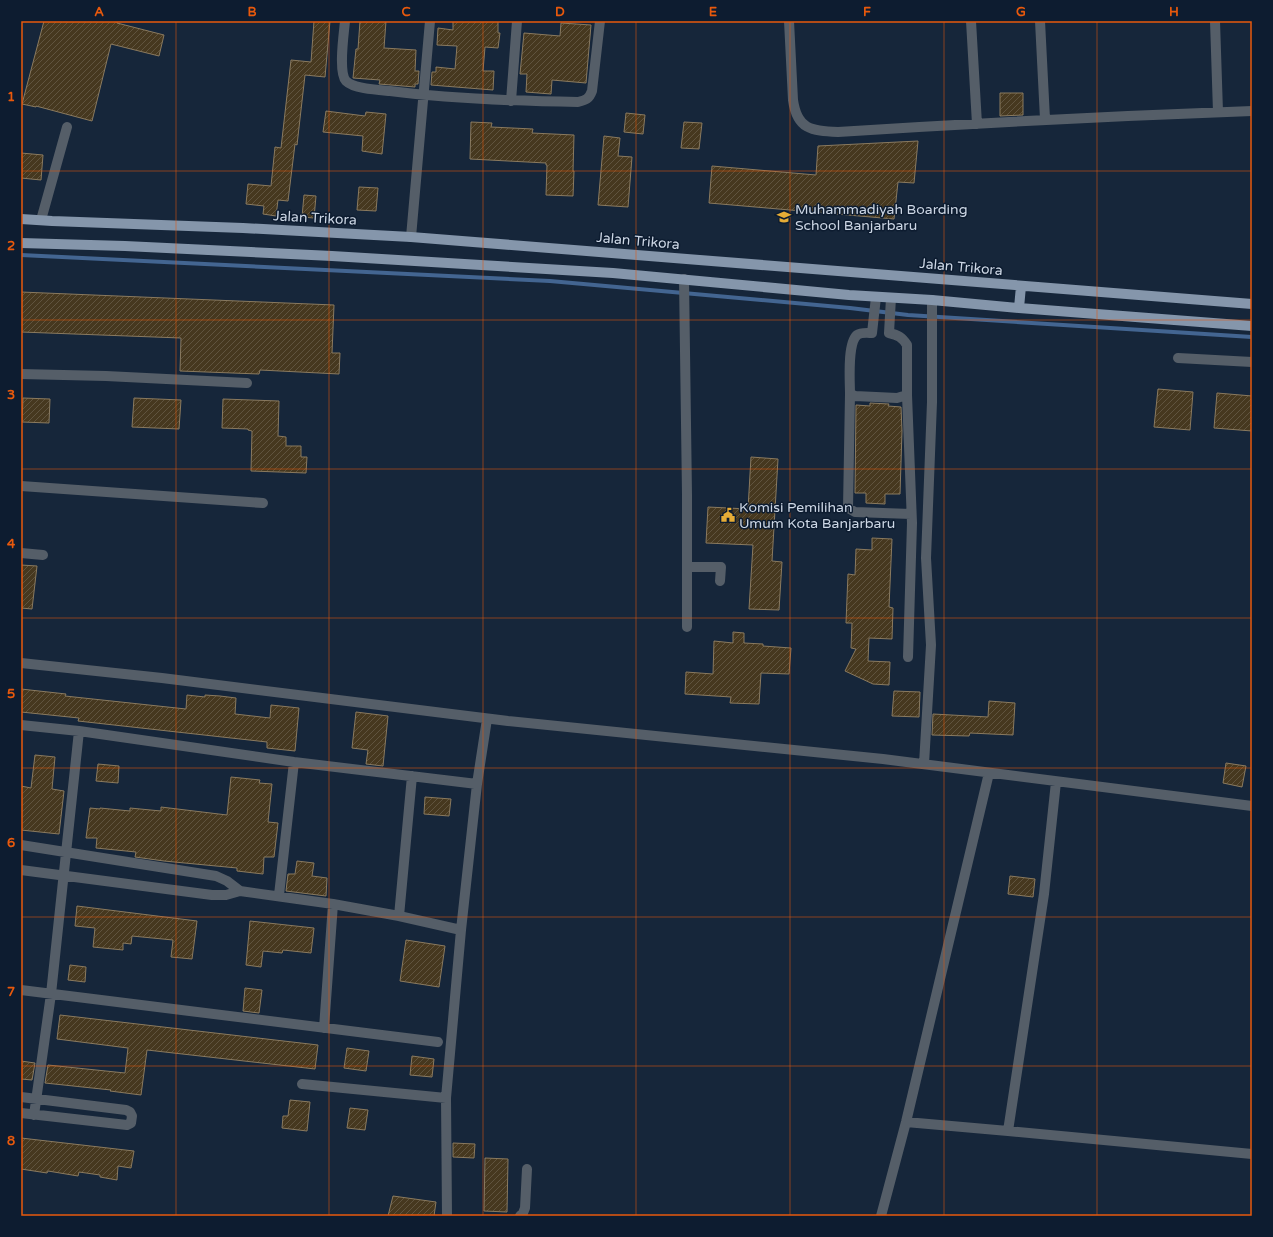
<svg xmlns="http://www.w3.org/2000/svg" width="1273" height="1237" font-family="'Varela Round',sans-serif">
  <defs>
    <pattern id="building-hatch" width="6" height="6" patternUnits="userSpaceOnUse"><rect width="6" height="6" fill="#46381f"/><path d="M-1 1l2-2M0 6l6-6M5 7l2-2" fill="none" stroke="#60543f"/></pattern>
  </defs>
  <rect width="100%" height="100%" fill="#16263a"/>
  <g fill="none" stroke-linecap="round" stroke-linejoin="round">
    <path stroke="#436591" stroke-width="4" d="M21 255 550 281 850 308 908 315 1252 337"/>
  </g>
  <path fill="url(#building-hatch)" stroke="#8a7a5f" d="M44 21H117V23L164 35 159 56 111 44 92 121 36 106V107L22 104Z
    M314 21H330L325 77 305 75 297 145 295 144 288 201 278 200 276 216 263 214 264 206 246 204 248 184 271 186 275 147 281 148 291 60 311 62Z
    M360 21H386L384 48 416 50 415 71H419L418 84H415V87L379 84 380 80 353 78 356 49H358Z
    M453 21H498V33H500L498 48 485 47 483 71H494L493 90 431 85 432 72H436V67L455 69 457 46 437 45 438 28 453 30Z
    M561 23 591 25 586 83 552 80 551 94 526 92 527 74H520L524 33 560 36Z
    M1000 93H1023V115L1000 116Z
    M326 111 365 116 366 112 386 114 382 154 362 151 363 136 323 132Z
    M626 113 645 115 643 134 624 132Z
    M471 122 492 123 491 127 533 129 532 133 574 135 573 171H574L573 196 546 195 547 165H546V163L470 159Z
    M684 122 702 123 699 149 681 148Z
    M604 136 620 138 618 156 632 157 628 207 598 205Z
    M918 141 914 183 898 182 894 219 709 203 712 166 816 175 818 146Z
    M21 153 43 155 41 180 21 178Z
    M359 187 378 188 376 211 357 210Z
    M304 195 316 196 314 218 302 217Z
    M21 292 334 305 332 353H340L339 374 260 370 259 374 180 371 181 338 21 332Z
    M1158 389 1193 392 1190 430 1154 427Z
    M1217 393 1252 396V431L1214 428Z
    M23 398 50 399 49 423 22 422Z
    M134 398 181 400 179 429 132 427Z
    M223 399 279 401 278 436 286 437V446H301V457H307L306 473 251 471 252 431 248 430V429L222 428Z
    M870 403 889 404 888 406 901 407 902 431 900 494H885V504L866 503V493H855L856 405 870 406Z
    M751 457 778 459 772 561 782 562 779 610 749 609 753 545 706 543 708 507 748 509Z
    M872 538 892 539 889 607 893 608 892 639 869 638 868 661 890 662 889 685 873 684 845 671 856 649 851 648 852 623H846L848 574 855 575 856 549 872 550Z
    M21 565 37 566 32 609 21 608Z
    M733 632 744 633V643L763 644V646L791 648 789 674 761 673 759 704 730 703 731 697 685 694 686 672 713 674 714 641 733 643Z
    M21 689 66 694 65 696 186 709 187 695 205 697V695L220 696 236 698 235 714 270 718 271 705 299 708 295 751 267 748V742L78 721 79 718 21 712Z
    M894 691 920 692 919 717 892 716Z
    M989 701 1015 703 1013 735 970 733 969 736 932 735 933 714 988 717Z
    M356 712 388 716 383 766 366 764 368 750 352 748Z
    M35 755 55 757 52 789 64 791 59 834 21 830V786L31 788Z
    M1226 763 1246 766 1242 787 1223 783Z
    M98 764 119 766 118 783 96 781Z
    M231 777 260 780 259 783 272 784 268 822 278 823 274 857H264L263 874 237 871V868L164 861 135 857 136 852 96 848 97 838H86L90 808 100 809V808L130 811V808L161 811V807L227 815Z
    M425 797 451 799 449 816 424 814Z
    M297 861 314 863 312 876 327 878 326 896 286 891 288 874H295Z
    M1010 876 1035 879 1033 897 1008 894Z
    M77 906 197 921 192 959 171 957 173 940 132 936 131 944 123 943V950L93 947 95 928 75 926Z
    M250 921 314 928 311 953 283 950 282 953 263 951 261 967 246 965Z
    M406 940 445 946 439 987 400 981Z
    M70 965 86 967 85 982 68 980Z
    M245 988 262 990 259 1013 243 1011Z
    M60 1015 318 1045 315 1069 147 1050 141 1095 110 1091 111 1090 45 1083 48 1065 125 1073 128 1048 57 1039Z
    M347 1048 369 1051 366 1071 344 1068Z
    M412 1056 434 1059 432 1077 410 1075Z
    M21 1061 35 1063 32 1080 21 1079Z
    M290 1100 310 1102 307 1131 282 1128 283 1116H288Z
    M350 1108 368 1110 365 1130 347 1128Z
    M21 1138 134 1151 131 1168 118 1166 117 1180 100 1177V1175L79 1172 78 1176 48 1171 47 1173 21 1169Z
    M453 1143 475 1144 474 1158 453 1157Z
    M485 1158 508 1159 507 1212 484 1211Z
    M393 1196 436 1202 434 1216H388Z"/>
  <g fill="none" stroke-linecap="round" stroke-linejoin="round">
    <path stroke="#555e68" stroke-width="10" d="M345 21C344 33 338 72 346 81 354 89 378 90 390 91 452 99 515 101 578 102 586 100 589 99 592 91L600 21
      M789 21 793 100C797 129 811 131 838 132 976 123 1114 116 1252 111
      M971 21 977 124
      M1040 21 1045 119
      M1215 21 1218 112
      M511 101 517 21
      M41 220 67 127
      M411 237 430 21
      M684 279 687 495V627
      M876 297 872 333C868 333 861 332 857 335 847 344 850 381 850 394L855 396 897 398 907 395V345C902 337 898 335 889 333L891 298
      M1178 358 1252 362
      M21 374 106 376 247 383
      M850 394 848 508 855 512 911 514
      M907 395 912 523 908 657
      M21 486 263 503
      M21 553 43 555
      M687 567H721L720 581
      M21 663 162 678 508 721 883 759 1252 806
      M21 725 79 731 294 762 477 784
      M924 764 931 645 926 558 932 402V300
      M21 845 216 876 227 881 240 891
      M21 870 212 895H226L240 891 333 904 399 916 412 776
      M279 895 294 762
      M399 916 461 930
      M21 990 438 1042
      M324 1028 333 904
      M302 1084 446 1098
      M21 1097 126 1110 130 1112 132 1116 131 1123 127 1125 21 1113
      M34 1115 51 994 79 731
      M906 1122 1008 1131 1044 894 1056 782
      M1008 1131 1252 1154
      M447 1216 446 1098 461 930 477 784 487 719
      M520 1216 523 1213 525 1208 527 1169
      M881 1216 906 1122 989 773"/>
    <path stroke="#8596ab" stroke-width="10" d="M21 219 52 221 243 228 411 237 1252 304
      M21 243 125 246 332 256 613 273 849 295 932 300 1019 308 1252 326
      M1019 308 1021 286"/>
  </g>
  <path fill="none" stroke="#e8590c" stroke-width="1" stroke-opacity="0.55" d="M176 21V1216M329 21V1216M483 21V1216M636 21V1216M790 21V1216M944 21V1216M1097 21V1216M21 171H1252M21 320H1252M21 469H1252M21 618H1252M21 768H1252M21 917H1252M21 1066H1252"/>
  <defs>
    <symbol id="school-bare" viewBox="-9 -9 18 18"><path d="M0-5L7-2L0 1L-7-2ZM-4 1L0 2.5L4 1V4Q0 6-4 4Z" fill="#e6ac36" stroke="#0d1c30" stroke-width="2.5" paint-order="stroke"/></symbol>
    <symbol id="civic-bare" viewBox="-9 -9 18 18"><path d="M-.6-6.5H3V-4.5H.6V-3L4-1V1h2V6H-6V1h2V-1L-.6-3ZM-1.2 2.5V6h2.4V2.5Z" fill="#e6ac36" stroke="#0d1c30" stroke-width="2.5" paint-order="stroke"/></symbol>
  </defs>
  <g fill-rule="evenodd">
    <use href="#school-bare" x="774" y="207" width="20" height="20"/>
    <use href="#civic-bare" x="718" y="505" width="20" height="20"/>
  </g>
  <g text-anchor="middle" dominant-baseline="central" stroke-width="3" stroke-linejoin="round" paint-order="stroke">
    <g font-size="14" fill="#cdd7e5" stroke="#0d1c30" text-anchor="start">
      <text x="795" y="209">Muhammadiyah Boarding<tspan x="795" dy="16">School Banjarbaru</tspan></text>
      <text x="739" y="507">Komisi Pemilihan<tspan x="739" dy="16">Umum Kota Banjarbaru</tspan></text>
    </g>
    <g font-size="14" fill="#cdd7e5" stroke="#0d1c30">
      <text transform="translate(315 218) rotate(3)">Jalan Trikora</text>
      <text transform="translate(638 241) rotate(5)">Jalan Trikora</text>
      <text transform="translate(961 267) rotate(5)">Jalan Trikora</text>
    </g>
  </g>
  <rect width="1273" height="1237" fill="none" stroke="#0d1c30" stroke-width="44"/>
  <rect x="22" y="22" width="1229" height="1193" fill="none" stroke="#e8590c" stroke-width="1.5"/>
  <g font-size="13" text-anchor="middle" font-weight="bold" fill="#e8590c">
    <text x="99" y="16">A</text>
    <text x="252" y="16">B</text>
    <text x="406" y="16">C</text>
    <text x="560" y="16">D</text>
    <text x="713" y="16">E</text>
    <text x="867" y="16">F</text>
    <text x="1021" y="16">G</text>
    <text x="1174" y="16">H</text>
    <text x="11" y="101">1</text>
    <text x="11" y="250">2</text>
    <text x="11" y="399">3</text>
    <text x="11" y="548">4</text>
    <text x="11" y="698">5</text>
    <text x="11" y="847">6</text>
    <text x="11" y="996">7</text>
    <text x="11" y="1145">8</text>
  </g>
</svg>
